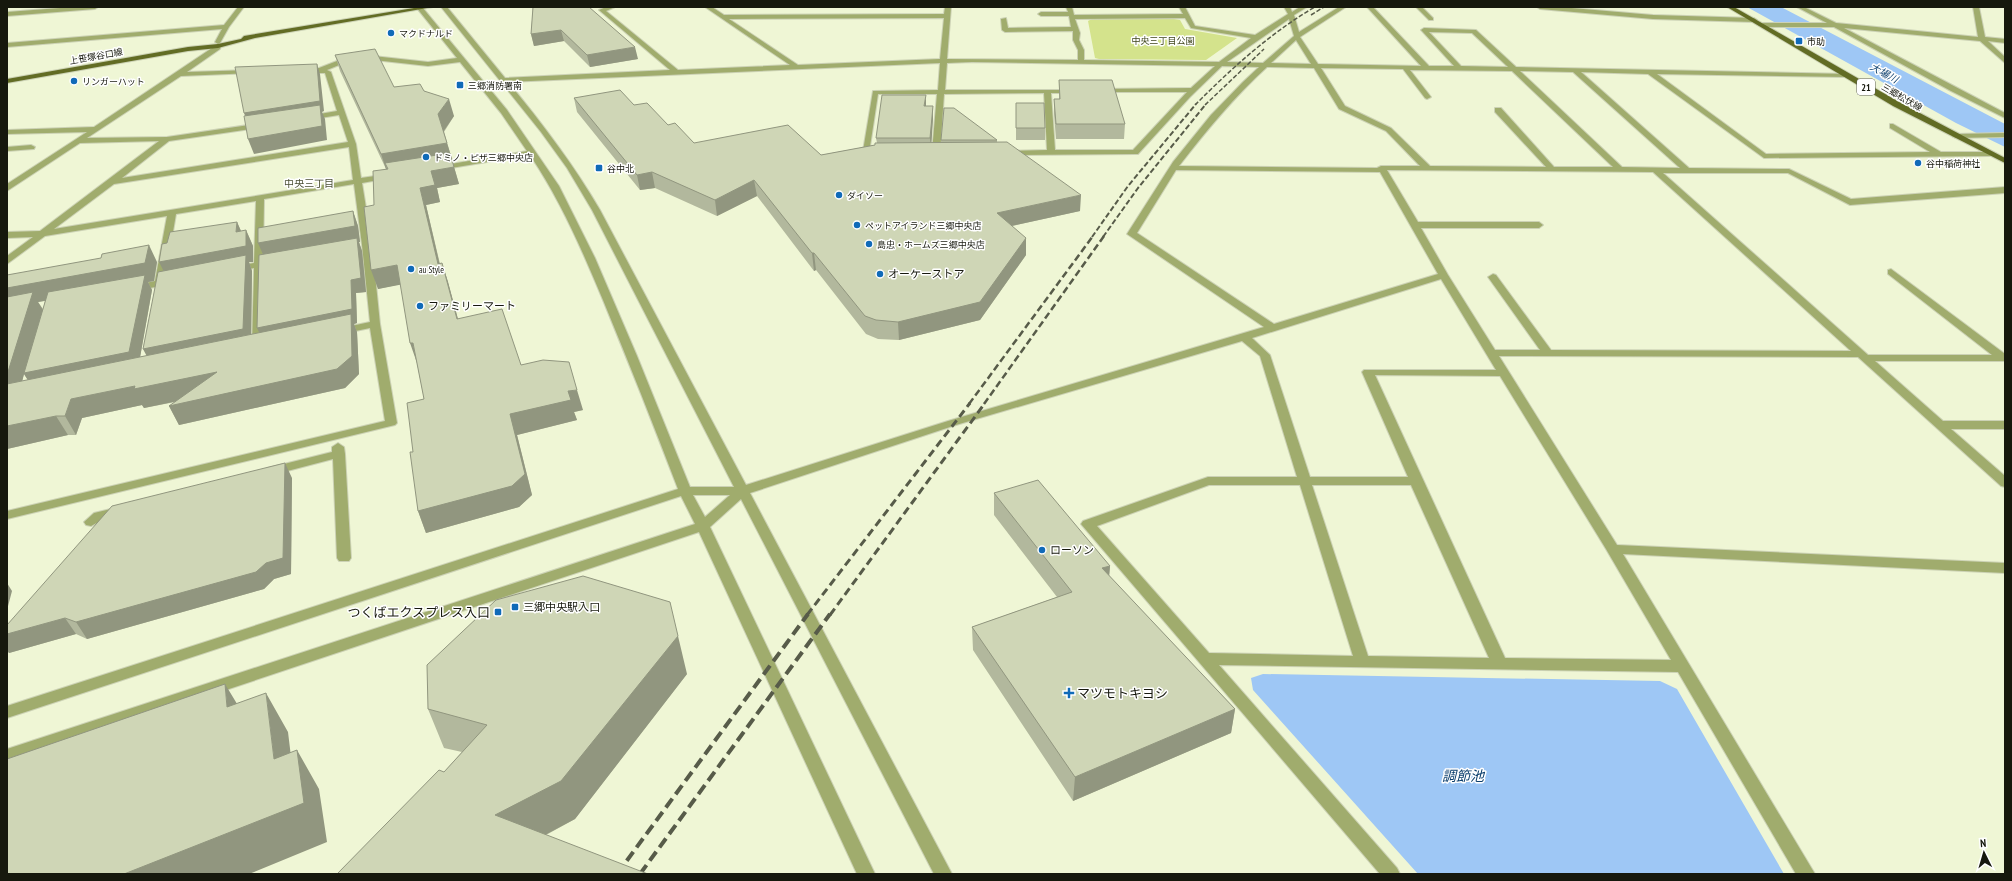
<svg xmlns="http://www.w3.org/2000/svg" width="2012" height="881" font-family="'PT Sans Narrow','Noto Sans JP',sans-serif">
  <rect width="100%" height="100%" fill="#eff6d5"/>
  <path fill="#d4e38c" d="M1092 19H1174L1180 20 1185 29 1237 38 1206 60 1099 59 1095 58 1088 21Z"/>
  <path fill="#9ec7f5" d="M1747 7H1781L2005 124V147L1956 123Z
    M1263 674 1660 681 1677 689 1784 874H1418L1253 690 1251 678Z"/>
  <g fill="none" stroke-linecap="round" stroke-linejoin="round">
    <defs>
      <path id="minor" d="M73 7H98L95 9 7 16V12Z
        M238 7H244L229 27 220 43 218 44 215 42 222 29 7 47V43L224 25Z
        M416 7H422L507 110 559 186 595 258 637 356 690 487H734L592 210 567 168 541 132 441 7H447L505 78 670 70 599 10 606 7H615L606 11 678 70 790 65 705 7H712L724 15 944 14 945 7H951L947 59 1078 60V50L1073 40V31L1005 32 1002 30 1001 19 1006 18 1008 28 1071 27 1069 16H1041L1038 14 1041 12H1068L1066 7H1072L1074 15 1183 14 1179 7H1185L1195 26 1255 35 1288 14 1284 7H1290L1292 12 1300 7H1307L1294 15 1299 32 1339 7H1346L1300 37 1318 64 1421 66 1367 7H1373L1429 66H1454L1422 31 1421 30 1424 28 1476 30 1516 67 1848 74V76L1846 77 1657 74 1766 154 1930 152 1890 128V124H1893L1941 152H1990L1994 154 1990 156 1764 158 1648 74 1581 72 1689 168 1789 169 1851 199 2005 187V193L1850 205 1788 173H1663L1868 355H1992L1888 274V270L1891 269 2005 354V361H1875L1943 421H2005V429H1951L2005 476V487L2001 486 1858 357 1499 356 1617 545 2005 563V573L1623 554 1815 874H1796L1678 672 1219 665 1397 868 1400 874H1380L1081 524 1083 521 1208 477H1297L1260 356 1242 341 956 425 750 493 952 874H934L741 499 710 527 875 874H857L699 532 7 763V749L695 524 681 496 7 718V706L678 489C654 426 629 363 603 300 582 250 561 201 530 155L439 170 435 168 439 166 527 151 501 113 460 62 428 66 356 58 327 70 331 72 356 144 361 178 389 174 393 176 389 178 362 183 372 245 380 324 397 423 395 425 7 519V511L385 421 370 328 341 334 336 331 337 329 370 322 362 245 354 184 264 199 263 261 273 259 278 262 276 264 263 267 262 348 257 351 252 348 254 268 234 272 229 269 231 267 254 263 256 201 176 214 165 279 171 278 176 281 174 283 164 285 162 288 155 287 134 291 129 288 131 286 155 281 167 216 45 236 7 264V256L33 237 7 238V232L40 231 159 141 80 143 7 191V184L87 132 7 134V130L94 127 218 44 221 46 220 49 187 72 251 70 254 72 253 73 181 76 87 138 167 137 262 123H265V127L169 141 122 178 348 142 339 115 308 120 304 118 308 116 337 111 325 73H303L300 71 303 69 319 68 355 54 428 62 457 58ZM944 18 940 59 798 65 729 19ZM1185 18 1191 28 1251 38 1219 62 1084 60V50L1079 40 1080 33 1075 19ZM1289 19 1294 36 1263 63 1227 62ZM1429 32 1472 33 1508 67 1461 66ZM1296 40 1311 64 1271 63ZM972 62 1215 66 1191 88 1098 89 1097 90 1100 92H1187L1133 150H1055L1051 93H1074L1076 92V90H945L947 63ZM940 63 938 90 873 91 862 157H873L877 155 869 153 878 94H937L932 152 927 154 931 156 940 154 944 94 1044 93 1047 150 1007 151 1003 153 1004 155 1135 154H1138L1190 97 1222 66 1259 67 1243 82 1211 115 1173 162 1127 234 1264 327 948 421 746 485 600 210C573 164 542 123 508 82ZM1267 67 1314 68 1339 109 1386 131 1420 166H1381L1377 168 1179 166C1206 131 1234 97 1267 67ZM1321 68 1403 69 1425 98 1427 99 1431 97 1410 70 1512 71 1613 167H1554L1501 108H1495V112L1546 167 1430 166 1391 128 1345 106ZM1520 71 1573 72 1680 168 1622 167ZM349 147 353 180 54 229 114 184ZM1176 170 1380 172 1438 274 1274 324 1137 233ZM1387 170 1653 172 1851 351 1551 350 1496 275 1493 274 1488 277 1540 350H1495L1448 275 1421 228H1539L1543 225 1539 222H1418ZM1441 279 1496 370H1364L1362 372 1408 477H1310L1270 355 1252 338ZM1375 375 1500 376 1606 549 1671 660 1505 658ZM1209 485H1300L1353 656 1209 653 1097 526ZM1312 485H1411L1489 658 1368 656ZM693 495H730L705 517Z
        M1416 7H1422L1433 18V20H1429Z
        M1537 7H1560L1653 15 1754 18 1757 20 1754 22 1653 19 1540 9Z
        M1797 7H1804L1836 23 1978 37 1973 7H1979L1985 37 2005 39V43L1988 41 2005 57V63L1980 41 1844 28 2005 113V118L1951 91 1834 27H1763L1760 25 1763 23H1827Z
        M2005 133V137L1956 138 1952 136 1956 134Z
        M31 145 35 147 34 149 7 151V147Z
        M338 443 344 447 345 454 351 558 349 561H339L337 558 333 459 272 475 266 471 268 468 332 452V447Z
        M119 507 124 508 126 511 124 514 104 519 91 526 86 525 84 522 94 513Z"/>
      <path id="major" d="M420 7H433L255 38 218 48 188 51 7 83V79L188 47 218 44 241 39 244 36Z
        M1727 7H1734L1899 102 2005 158V163L1893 106Z"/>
    </defs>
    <use href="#minor" stroke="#ccd2b5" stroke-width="2"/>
    <use href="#major" stroke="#ccd2b5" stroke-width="2"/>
    <use href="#minor" fill="#a0ac6d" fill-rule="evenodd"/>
    <use href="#major" fill="#626c24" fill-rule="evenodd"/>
    <path stroke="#575b49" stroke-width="1.5" stroke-dasharray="4.5 2" stroke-linecap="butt" d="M1311 15 1324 7
      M1195 105C1231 69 1270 33 1315 7
      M1205 105 1264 49"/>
    <path stroke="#575b49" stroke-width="2" stroke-dasharray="5.5 2.5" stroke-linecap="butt" d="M1092 237 1128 186 1196 104
      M1103 237 1138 188 1206 104"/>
    <path stroke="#575b49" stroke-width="2.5" stroke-dasharray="7 3.5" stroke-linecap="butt" d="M969 404 1093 236
      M984 404 1104 236"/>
    <path stroke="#575b49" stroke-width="3" stroke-dasharray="8 4.5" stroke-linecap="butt" d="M807 615 970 403
      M830 615 985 403"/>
    <path stroke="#575b49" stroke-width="4" stroke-dasharray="11 5.5" stroke-linecap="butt" d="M617 874 808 614
      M640 874 830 614"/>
  </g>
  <path fill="#b2b89d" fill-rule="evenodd" d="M533 7 638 59 590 67 564 41 534 46 531 34Z
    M335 55 394 87 424 91 454 116 444 132 459 184 437 188 440 202 426 205 440 264 442 263 448 282 458 319 521 365 583 410 574 412 577 420 517 435 532 495 519 507 426 533 418 511 413 452 424 399 417 363 401 284 378 289 374 205 386 169 340 71Z
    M1059 80 1125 124 1124 139H1056L1054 114V99H1059Z
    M574 98 634 105 668 125 694 143 821 155 875 145 877 143 876 138 926 106H933V118L931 143 941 142V140H997V142L1080 211 1012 226 1026 255 980 320 899 340 878 339 866 334 816 270 814 271 757 196 717 216 655 188 640 190 577 112Z
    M1016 103 1045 128V140H1016Z
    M353 211 358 226 360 242H359L362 251 366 292 356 293 357 323 354 324 357 332 359 374 345 388 179 425 169 406 175 402 144 408 142 405 82 418 76 435H68L7 449V275L157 262 154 281 148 282 152 290 140 357 147 356 163 271 167 243 237 222 241 231 246 230 253 246V262H249L252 271 251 335 259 333 262 254ZM45 301 43 309 38 302ZM24 374 28 380 22 381Z
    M292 478 291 574 274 579 264 589 87 639 76 634 9 653 7 650V625Z
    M994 493 1110 566 1109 576 1235 709 1231 733 1073 801 973 650 972 627 1057 597 994 515Z
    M687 674 575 819 546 835 337 874 444 772 462 752 444 748 428 709Z"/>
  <path fill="#91967f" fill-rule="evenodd" d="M561 30 564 41 534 46 531 34Z
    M635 47 638 59 590 67 587 55Z
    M317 64 320 74 324 111 322 112 325 119 327 140 254 154 248 139V123L244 113Z
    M926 95V107L924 106Z
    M449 99 454 116 443 132 438 114Z
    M933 106V118L931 151 930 138Z
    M447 143 453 162 385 163 388 172H387L381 154Z
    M454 167 459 184 437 188 440 202 426 205 444 283 438 264 420 188 431 171Z
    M652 172 655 188 640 190 637 175Z
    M754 180 757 196 717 216 715 200Z
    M1081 195 1080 211 997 229V213Z
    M353 211 358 226 360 242H359L362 251 366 292 356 293 357 323 354 324 357 332 359 374 345 388 179 425 169 406 264 342 257 328 265 259 258 243Z
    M237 222 244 238 246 230 253 246V262H249L252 271 251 346 152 366 143 349 167 278 159 262 236 232Z
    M1026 238V255L980 320 899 340 898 322Z
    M149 245 157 262 154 281 148 282 152 290 138 369 34 390 24 374 19 394 7 397V288ZM143 283 43 310 38 302Z
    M812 253H814L816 270 814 271Z
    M442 263 448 282 463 338 457 319Z
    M397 265 404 284 378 289 371 270Z
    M410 343H413L417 363Z
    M217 372 226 391 144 408 142 405 82 418 76 435 65 416 71 399 135 386Z
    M577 390 583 410 574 412 577 420 517 435 532 495 519 507 426 533 418 511 510 414 568 391Z
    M56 416 68 435 7 449V426Z
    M285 463 292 478 291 574 274 579 264 589 87 639 76 622Z
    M1110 566 1108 589 1102 568Z
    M7 583 12 591 7 610Z
    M65 618 76 634 9 653 7 650V634Z
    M678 636 687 674 575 819 511 853 495 815Z
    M225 684 248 722 227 707Z
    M266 693 288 732 296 798 274 759Z
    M1235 709 1231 733 1073 801 1075 777Z
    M297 750 319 789 327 842 249 874H124Z"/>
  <path fill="#cfd6b6" stroke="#91967f" d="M533 7H589L635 47 587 55 561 30 531 34Z
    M375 49 394 87 420 84 424 91 449 99 438 114 447 143 381 154 335 55Z
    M317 64 320 101 244 113 235 67Z
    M1059 80H1112L1125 124H1056L1054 99H1060Z
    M620 90 634 105 647 103 668 125 675 123 694 143 788 125 821 155 875 145V143L1007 142 1081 195 997 213 1026 238 980 302 898 322 876 320 865 316 814 253H812L754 180 715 200 652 172 637 175 574 98Z
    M882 95H926L924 106H933L930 138H876Z
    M1016 103H1044L1045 128H1016Z
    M320 105 322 126 248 139 244 116Z
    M944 108H954L997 140H941Z
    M450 153 454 167 431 171 435 185 420 188 438 264 442 263 457 319 502 309 521 365 543 360 569 362 577 390 568 391 571 400 510 414 525 474 512 486 418 511 410 452H413L407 403 424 399 413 343H410L397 265 371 270 364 207 374 205 373 171 388 169 385 163Z
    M353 211 355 226 258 243V228Z
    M237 222 236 232 246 230V246L159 262 162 244 167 243 170 232Z
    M357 238 361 278 351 280 352 309 257 328 259 255Z
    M149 245 145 263 7 288V275L101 258 102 254Z
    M246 255 243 329 143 349 158 272Z
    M145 275 129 352 24 373 48 292Z
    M33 292 7 375V297Z
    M351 314 352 356 337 369 169 406 217 372 134 389 135 386 71 399 65 416H56L7 426V384Z
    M285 463 283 558 266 563 256 572 76 622 65 618 7 634V625L112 506Z
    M1038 480 1110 566 1102 568 1235 709 1075 777 972 627 1072 592 994 493Z
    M583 576 670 602 678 636 561 781 495 815 648 874H337L439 770 444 772 487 725 428 709 427 665 496 600Z
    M225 684 227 707 266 693 274 759 297 750 304 803 124 874H7V759Z"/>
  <g fill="#106ab8" stroke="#fff" stroke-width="1.5">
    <circle cx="391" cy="33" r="4"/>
    <rect x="1795" y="37" width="8" height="8" rx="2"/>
    <circle cx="74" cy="81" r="4"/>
    <rect x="456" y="81" width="8" height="8" rx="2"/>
    <circle cx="426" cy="157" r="4"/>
    <circle cx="1918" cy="163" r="4"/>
    <rect x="595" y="164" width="8" height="8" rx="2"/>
    <circle cx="839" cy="195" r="4"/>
    <circle cx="857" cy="225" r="4"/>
    <circle cx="869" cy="244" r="4"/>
    <circle cx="411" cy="269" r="4"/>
    <circle cx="880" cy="274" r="4"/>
    <circle cx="420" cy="306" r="4"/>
    <circle cx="1042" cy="550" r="4"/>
    <rect x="511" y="603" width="8" height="8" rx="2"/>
    <rect x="494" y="608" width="8" height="8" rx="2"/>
    <path d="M1067 687h4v4h4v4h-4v4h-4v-4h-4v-4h4z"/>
  </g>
  <g text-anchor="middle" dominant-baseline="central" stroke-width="3" stroke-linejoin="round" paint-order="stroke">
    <g font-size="9" fill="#16180d" stroke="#fff" text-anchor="start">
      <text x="399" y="33">マクドナルド</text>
      <text x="1807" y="41">市助</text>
      <text x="82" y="81">リンガーハット</text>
      <text x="468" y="85">三郷消防署南</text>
      <text x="434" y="157">ドミノ・ピザ三郷中央店</text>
      <text x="1926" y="163">谷中稲荷神社</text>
      <text x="607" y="168">谷中北</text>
      <text x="847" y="195">ダイソー</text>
      <text x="865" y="225">ペットアイランド三郷中央店</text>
      <text x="877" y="244">島忠・ホームズ三郷中央店</text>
      <text x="419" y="269">au Style</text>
    </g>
    <g font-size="9" fill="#3d4319" stroke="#fff">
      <text x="1163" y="40">中央三丁目公園</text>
    </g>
    <g font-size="9" fill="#16180d" stroke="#fff">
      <text transform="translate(96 56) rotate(-10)">上笹塚谷口線</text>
      <text transform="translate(1902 97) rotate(30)">三郷松伏線</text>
    </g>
    <g font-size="10" font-style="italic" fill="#0c3f6d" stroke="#fff">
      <text transform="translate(1884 73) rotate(29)">大場川</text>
    </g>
    <rect fill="#fff" stroke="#5c5d56" stroke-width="1" x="1857" y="79" width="18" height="16" rx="3"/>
    <g font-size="10" font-weight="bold" fill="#16180d">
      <text x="1866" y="87">21</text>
    </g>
    <g font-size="10" fill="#4b5035" stroke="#fff">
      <text x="309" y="183">中央三丁目</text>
    </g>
    <g font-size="11" fill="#16180d" stroke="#fff" text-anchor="start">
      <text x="888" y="274">オーケーストア</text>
      <text x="428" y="306">ファミリーマート</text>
      <text x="1050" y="550">ローソン</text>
      <text x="523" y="607">三郷中央駅入口</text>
    </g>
    <g font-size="13" fill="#16180d" stroke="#fff" text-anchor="end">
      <text x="490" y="612">つくばエクスプレス入口</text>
      <text x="1077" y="693" text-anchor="start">マツモトキヨシ</text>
    </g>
    <g font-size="14" font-style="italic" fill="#0c3f6d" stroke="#fff">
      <text x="1463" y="776">調節池</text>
    </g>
  </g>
  <rect width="2012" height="881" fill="none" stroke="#16180d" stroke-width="16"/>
  <g transform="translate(1984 853) rotate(355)" stroke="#ffffff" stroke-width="3" paint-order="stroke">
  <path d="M0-3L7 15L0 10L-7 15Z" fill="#16180d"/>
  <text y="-6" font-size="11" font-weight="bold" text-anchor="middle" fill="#16180d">N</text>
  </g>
</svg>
